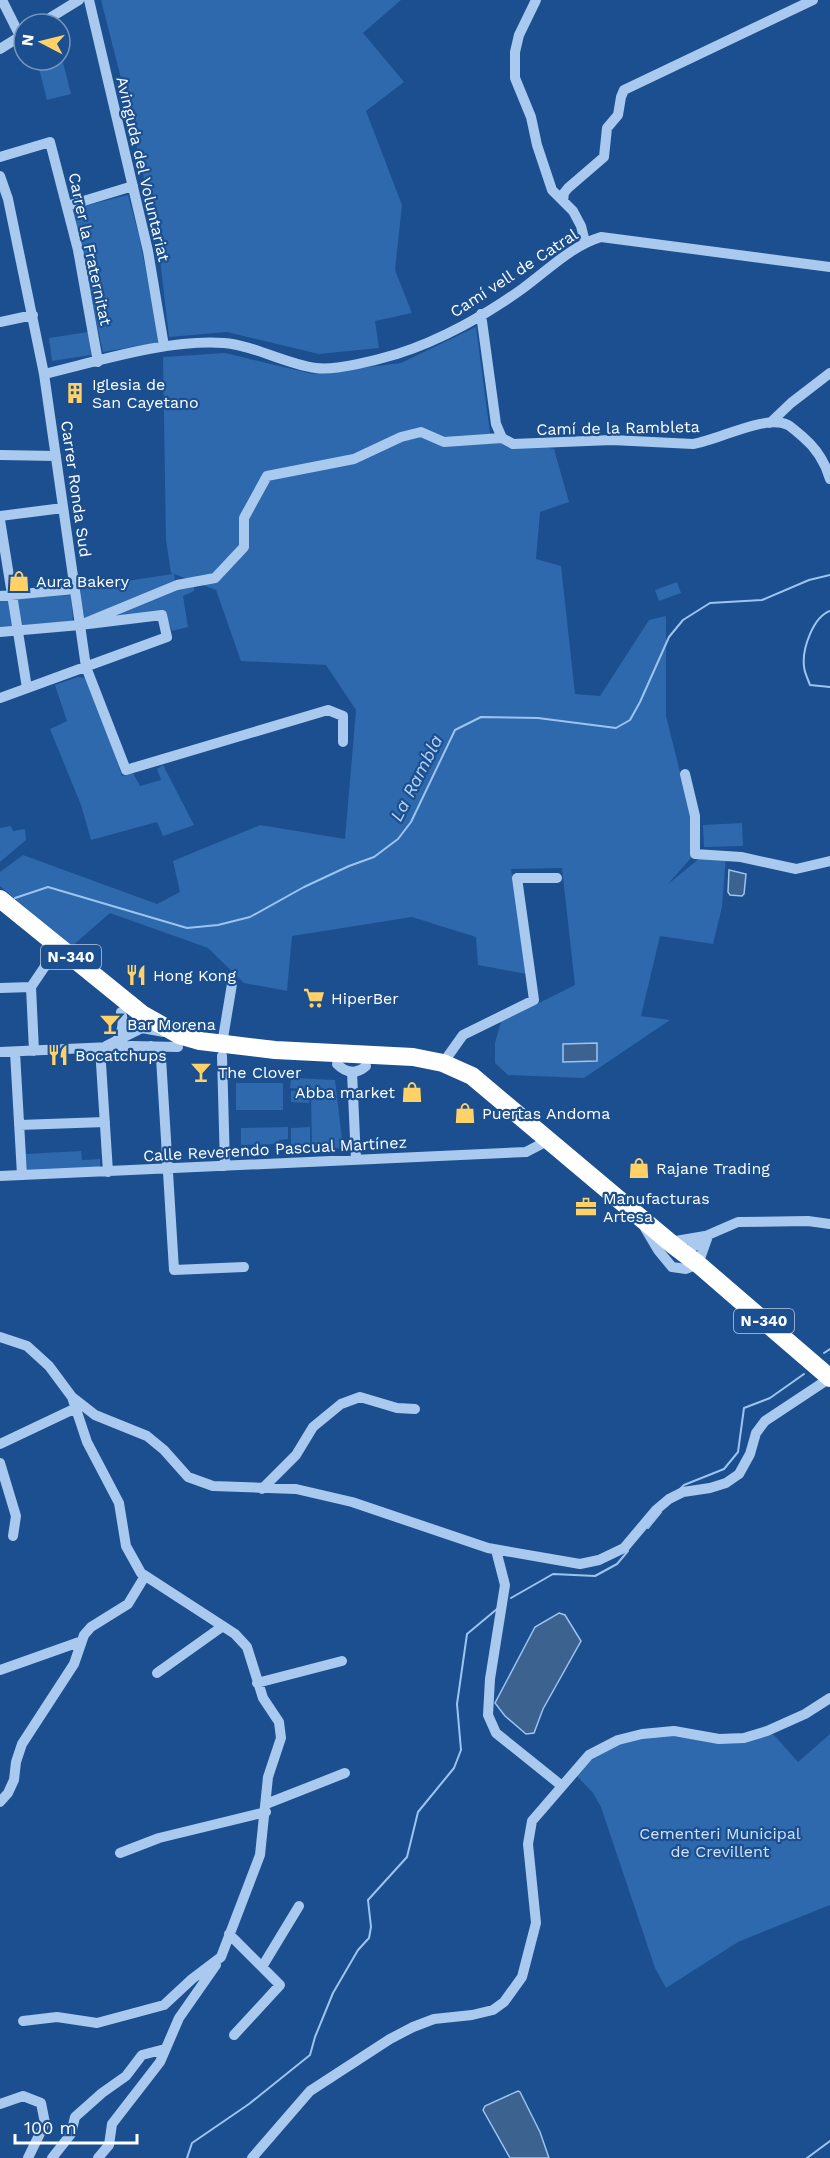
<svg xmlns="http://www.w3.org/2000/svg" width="830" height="2158" font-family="'Work Sans',sans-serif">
  <rect width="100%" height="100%" fill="#1b4f8f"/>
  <path fill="#2e69ad" d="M101 0H401L363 33 404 82 366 111 402 205 395 270 412 313 375 321 379 348 319 354 227 332 169 337 158 242 126 98Z
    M60 50 71 94 47 100 37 60H60Z
    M128 195 139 236 160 342 103 352 72 209Z
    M476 327 490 433 554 449 569 502 540 512 536 559 561 566 575 694 600 696 649 620 666 616V716L691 816V858L667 885 706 853 726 856 722 907 713 944 660 936 641 1016 670 1020 584 1078 508 1075 495 1063V1043L501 1022 575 985 562 868 511 869 527 974 478 965 476 937 412 917 292 936 287 991 244 983 208 948 110 913 71 947 0 886V872L23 855 157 904 180 892 173 861 260 825 345 839 356 710 326 665 241 661 216 590 174 574 175 581 84 620 80 588 173 574 171 573 166 540 163 357 225 353 313 374 401 363Z
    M88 332 91 355 52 361 49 338Z
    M677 582 681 593 659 601 655 590Z
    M194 587V591L183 596 188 627 172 631 165 612 102 620 177 590Z
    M71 595 73 621 0 627V600Z
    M78 677 90 679 122 776 133 773 140 786 161 780 157 769 163 765 194 825 163 836 157 822 91 840 81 805 50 729 67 721 55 685Z
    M742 823 743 846 704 847 703 825Z
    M11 826 13 831 25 829 26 840 0 862V828Z
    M291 1078 335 1080 343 1148 312 1150 311 1089 290 1088Z
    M236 1083H283V1110H236Z
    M291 1091H309V1103L291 1102Z
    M288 1127V1139L279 1140V1144L241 1145V1128Z
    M310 1127V1151H291V1128Z
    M81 1151 82 1160 100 1159V1168L27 1171 26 1154Z
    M770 1734 774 1735 798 1762 830 1734V1905L738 1942 666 1988 655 1968 601 1807 593 1793 576 1775C598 1748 635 1734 670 1736 689 1738 707 1743 725 1743 740 1744 756 1737 770 1734Z"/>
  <path fill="#3c6290" stroke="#9cc4f0" stroke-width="1.5" d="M729 870 746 874 744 894 742 896 730 895 728 892Z
    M597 1043V1061L563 1062V1044Z
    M559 1613 565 1615 581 1641 543 1709 534 1733 526 1734 505 1716 495 1703 535 1627Z
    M518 2091 520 2092 540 2132 549 2158H510L483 2110 485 2106Z"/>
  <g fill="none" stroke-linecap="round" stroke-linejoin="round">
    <path stroke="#9cc4f0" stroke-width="2" d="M830 611C813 617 802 649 804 666 804 672 808 679 810 685L830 687
      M15 898 48 887 187 928 218 925 250 917 304 887 349 866 374 857 398 839 411 822 455 730 481 717 538 718 616 728 630 720 640 702 669 637 683 620 710 603 762 600 809 580 830 575
      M824 1353 830 1349
      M680 1489 684 1485 724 1469 738 1452 744 1408 770 1398 804 1374
      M648 1528 661 1512
      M511 1598 553 1574 595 1576 617 1564 628 1551
      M187 2158 192 2143 249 2104 310 2055 315 2037 333 1993 358 1950 369 1938 371 1927 368 1900 407 1857 418 1812 454 1768 461 1750 457 1704 467 1634 497 1609
      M807 2158 830 2141"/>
    <path stroke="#a9c9ee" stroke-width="10" d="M2 0 20 36
      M89 0 148 251 164 346
      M536 0 519 35 515 52V78L531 117 537 145 552 190 573 211 581 226 585 242
      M40 24 79 0
      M0 49 24 34
      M0 157 50 142 78 250 98 362
      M0 176 8 199 44 374 86 667 126 770 328 710 343 716V742
      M563 201 564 193 568 188 604 157 607 128 618 115 621 97 624 90 813 0
      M67 206 133 186
      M481 314 496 424 502 438 513 444 612 440 693 444C719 440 765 414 788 425 793 428 798 433 803 437 816 448 825 462 830 479
      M0 322 33 315
      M44 374C99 361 167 339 224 343 253 345 286 364 316 368 335 371 377 360 397 354 439 341 486 315 522 289 547 271 571 246 601 237L830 267
      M770 423 791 403 830 373
      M0 455 56 456
      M0 516 63 508
      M0 520 27 688
      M0 596 75 589
      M80 625 177 585 215 578 244 547V518L267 476 354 459 401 437 421 432 444 442 502 438
      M0 632 80 625 162 615 167 637 0 698
      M685 774 695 816V854L741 857 796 869 830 861
      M0 988 31 987
      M117 1040C123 1031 124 1022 121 1012
      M222 1044 232 984
      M106 1046 142 1028 164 1032
      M151 1046 157 1051 161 1058 174 1270 244 1267
      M100 1048 108 1172
      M34 1051 31 987 52 956
      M0 1052 132 1046 178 1047
      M15 1052 22 1175
      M222 1056 225 1166
      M443 1063 463 1035 534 1000 517 878H557
      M337 1064C346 1073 356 1075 366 1066
      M352 1072 356 1160
      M19 1125 105 1122
      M0 1176 526 1152 549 1140
      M645 1228 658 1250 672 1267 686 1269 698 1264 708 1236
      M670 1242 705 1236
      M684 1254 708 1235 738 1222 808 1221 830 1224
      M0 1337 27 1346 49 1366 72 1397 87 1442 119 1503 126 1546 141 1573 235 1634 247 1647 263 1698 279 1722 281 1738 268 1777 260 1855 221 1957 192 1979 164 2005 97 2023 57 2017 23 2021
      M72 1397 95 1415 147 1436 164 1450 188 1477 213 1486 296 1489 352 1502 488 1548 580 1564 599 1560 624 1548 656 1510 669 1499 683 1492 710 1488 726 1483 739 1474 750 1454 756 1433 765 1421 830 1378
      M0 1444 76 1408
      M0 1463 16 1516 13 1536
      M262 1489 296 1455 313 1427 341 1404 360 1397 397 1408 415 1409
      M496 1550 505 1585 490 1679 488 1715 496 1733 562 1786
      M0 1670 82 1641
      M157 1673 223 1626
      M257 1683 342 1661
      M0 1802 8 1793 14 1780 16 1762 22 1744 74 1664 84 1635 91 1627 128 1604 145 1576
      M266 1804 345 1773
      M120 1853 159 1838 266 1812
      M229 1934 280 1985 234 2035
      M262 1967 299 1906
      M0 2104 23 2096 41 2103 45 2123 28 2158
      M52 2158 71 2134 75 2117 102 2093 126 2076 142 2055 165 2049
      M98 2158 109 2145 112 2124 160 2062 179 2018 216 1965
      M252 2158 310 2091 390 2039 413 2027 434 2019 472 2015 493 2010 504 2002 522 1977 536 1923 528 1844 532 1821 589 1755 618 1740 642 1734 674 1731 719 1739 744 1738 767 1731 805 1714 830 1698"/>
    <path stroke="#fff" stroke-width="18" d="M0 899 142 1014 179 1035 200 1041 275 1050 413 1057 443 1063 472 1076 673 1245 698 1264 830 1378"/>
  </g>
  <defs>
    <symbol id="building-bare" viewBox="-9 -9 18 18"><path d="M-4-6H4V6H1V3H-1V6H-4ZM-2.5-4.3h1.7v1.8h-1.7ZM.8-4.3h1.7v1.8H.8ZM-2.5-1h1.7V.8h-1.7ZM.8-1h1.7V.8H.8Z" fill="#ffd166" stroke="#1b4f8f" stroke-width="2.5" paint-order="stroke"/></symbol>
    <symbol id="shop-bare" viewBox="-9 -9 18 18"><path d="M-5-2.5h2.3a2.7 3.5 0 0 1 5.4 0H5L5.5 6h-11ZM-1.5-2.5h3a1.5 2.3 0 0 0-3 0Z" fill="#ffd166" stroke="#1b4f8f" stroke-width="2.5" paint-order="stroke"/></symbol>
    <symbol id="restaurant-bare" viewBox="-9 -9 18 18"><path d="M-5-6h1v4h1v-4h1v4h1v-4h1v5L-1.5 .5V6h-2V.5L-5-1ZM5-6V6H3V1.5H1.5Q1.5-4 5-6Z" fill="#ffd166" stroke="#1b4f8f" stroke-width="2.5" paint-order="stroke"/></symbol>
    <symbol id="supermarket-bare" viewBox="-9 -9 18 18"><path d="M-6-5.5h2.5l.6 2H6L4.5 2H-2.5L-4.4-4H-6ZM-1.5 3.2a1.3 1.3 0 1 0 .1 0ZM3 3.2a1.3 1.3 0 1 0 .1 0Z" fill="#ffd166" stroke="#1b4f8f" stroke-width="2.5" paint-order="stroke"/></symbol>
    <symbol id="bar-bare" viewBox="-9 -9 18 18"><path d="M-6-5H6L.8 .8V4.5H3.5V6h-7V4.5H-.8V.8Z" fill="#ffd166" stroke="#1b4f8f" stroke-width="2.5" paint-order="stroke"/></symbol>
    <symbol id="office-bare" viewBox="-9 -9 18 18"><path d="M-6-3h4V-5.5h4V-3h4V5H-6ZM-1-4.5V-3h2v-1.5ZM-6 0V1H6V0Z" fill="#ffd166" stroke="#1b4f8f" stroke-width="2.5" paint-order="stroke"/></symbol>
  </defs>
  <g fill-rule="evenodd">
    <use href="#building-bare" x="60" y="378" width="30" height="30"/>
    <use href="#shop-bare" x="4" y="566" width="30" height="30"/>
    <use href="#restaurant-bare" x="121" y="960" width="30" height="30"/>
    <use href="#supermarket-bare" x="299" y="983" width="30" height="30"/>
    <use href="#bar-bare" x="95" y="1009" width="30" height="30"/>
    <use href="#restaurant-bare" x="43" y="1040" width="30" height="30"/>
    <use href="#bar-bare" x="186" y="1057" width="30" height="30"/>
    <use href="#shop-bare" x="397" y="1077" width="30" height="30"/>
    <use href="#shop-bare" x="450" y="1098" width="30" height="30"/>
    <use href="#shop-bare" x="624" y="1153" width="30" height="30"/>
    <use href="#office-bare" x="571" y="1192" width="30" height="30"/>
  </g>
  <g text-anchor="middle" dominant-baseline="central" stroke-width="4.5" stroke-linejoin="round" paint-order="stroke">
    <g fill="#1b4f8f" stroke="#bbcadd" stroke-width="1.5">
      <rect x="41" y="945" width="60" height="24" rx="4.5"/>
      <rect x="734" y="1309" width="60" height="24" rx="4.5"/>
    </g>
    <g font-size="15" font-weight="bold" fill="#fff">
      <text x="71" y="957">N-340</text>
      <text x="764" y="1321">N-340</text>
    </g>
    <g font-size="16" fill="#fff" stroke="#1b4f8f">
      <text transform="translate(143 169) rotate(77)">Avinguda del Voluntariat</text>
      <text transform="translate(90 249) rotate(78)">Carrer la Fraternitat</text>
      <text transform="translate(514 273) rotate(-33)">Camí vell de Catral</text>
      <text transform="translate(618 428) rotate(-1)">Camí de la Rambleta</text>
      <text transform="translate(76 489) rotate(82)">Carrer Ronda Sud</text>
      <text transform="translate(275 1149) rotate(-3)">Calle Reverendo Pascual Martínez</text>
    </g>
    <g font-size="16" fill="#fff" stroke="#1b4f8f" text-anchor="start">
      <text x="92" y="384">Iglesia de<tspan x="92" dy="18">San Cayetano</tspan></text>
      <text x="36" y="581">Aura Bakery</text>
      <text x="153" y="975">Hong Kong</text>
      <text x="331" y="998">HiperBer</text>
      <text x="127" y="1024">Bar Morena</text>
      <text x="75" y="1055">Bocatchups</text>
      <text x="218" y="1072">The Clover</text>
      <text x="395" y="1092" text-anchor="end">Abba market</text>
      <text x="482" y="1113">Puertas Andoma</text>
      <text x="656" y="1168">Rajane Trading</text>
      <text x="603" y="1198">Manufacturas<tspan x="603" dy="18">Artesa</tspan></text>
    </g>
    <g font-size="16" fill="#cfe3fa" stroke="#1b4f8f">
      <text x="720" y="1833">Cementeri Municipal<tspan x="720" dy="18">de Crevillent</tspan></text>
    </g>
    <g font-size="18" font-style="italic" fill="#b5d3f5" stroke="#1b4f8f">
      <text transform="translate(416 778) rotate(-63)">La Rambla</text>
    </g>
  </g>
  <g transform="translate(42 42) rotate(277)"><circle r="28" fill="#1b4f8f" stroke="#7695bc" stroke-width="1.5"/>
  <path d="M0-4.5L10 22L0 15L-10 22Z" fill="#ffd166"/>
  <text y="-9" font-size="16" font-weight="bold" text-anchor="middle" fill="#ffffff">N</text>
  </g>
  <path d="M15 2134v9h122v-9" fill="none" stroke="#ffffff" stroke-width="3"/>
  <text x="24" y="2134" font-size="18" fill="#ffffff" stroke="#1b4f8f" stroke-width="4.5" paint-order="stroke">100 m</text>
</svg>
